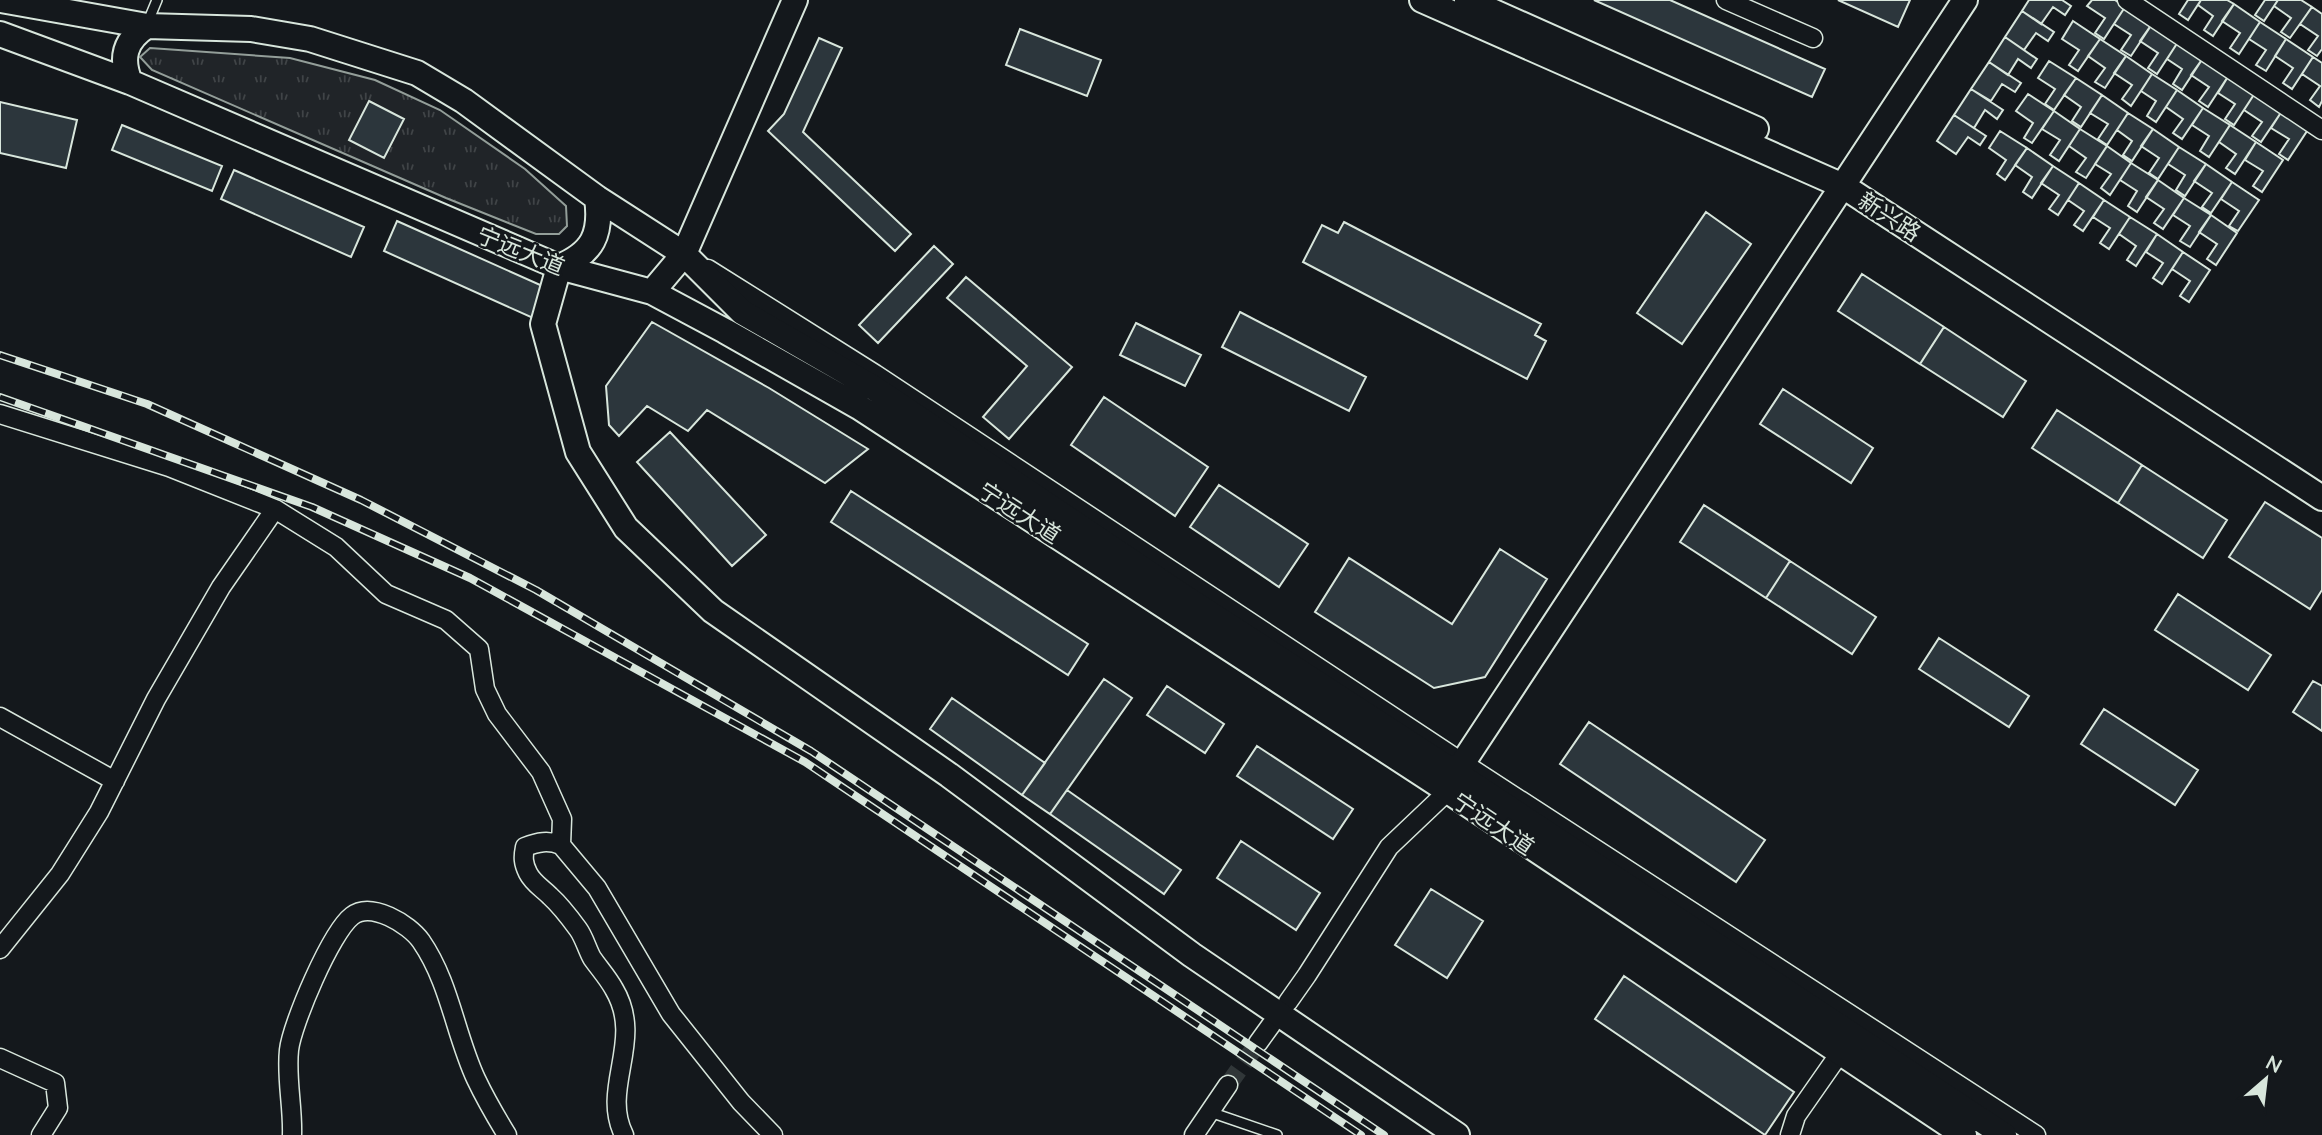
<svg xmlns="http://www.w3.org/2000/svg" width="2322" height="1135" font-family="Lato,'Noto Sans SC',sans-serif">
  <defs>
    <pattern id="park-tufts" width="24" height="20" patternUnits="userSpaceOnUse" patternTransform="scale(1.75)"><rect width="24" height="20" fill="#202428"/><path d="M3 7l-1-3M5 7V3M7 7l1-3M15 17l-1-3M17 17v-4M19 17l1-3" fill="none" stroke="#404447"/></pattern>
  </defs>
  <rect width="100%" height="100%" fill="#14181c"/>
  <path fill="url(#park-tufts)" stroke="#939e99" stroke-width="2" d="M150 48 290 58 375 80 440 110 525 169 566 206 567 226 559 234H536L446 198 152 70 140 57Z"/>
  <path fill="#2c363c" stroke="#d8e6dc" stroke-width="2" d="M1594 0H1670L1825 69 1812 97Z
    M1838 0H1910L1898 27Z
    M2029 0H2062L2071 6 2065 15 2053 7 2041 24 2022 11Z
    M2092 0H2115L2125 7 2104 39 2095 33 2105 18 2087 6Z
    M2188 0H2201L2188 20 2179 14Z
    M2201 0H2227L2234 4 2213 36 2204 30 2213 16 2198 5Z
    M2265 0H2278L2264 21 2255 15Z
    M2278 0H2301L2312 7 2290 38 2281 32 2291 18 2274 6Z
    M2234 4 2260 22 2239 54 2230 48 2240 33 2222 21Z
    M2125 7 2152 24 2131 56 2121 50 2131 35 2114 24Z
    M2312 7 2322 14V49L2317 56 2308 50 2318 36 2300 24Z
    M2022 11 2054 32 2048 41 2036 33 2024 50 2005 37Z
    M2073 21 2100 39 2078 71 2069 65 2079 50 2062 39Z
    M2260 22 2286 39 2266 71 2256 65 2266 50 2249 39Z
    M2152 24 2178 42 2157 74 2148 68 2158 53 2140 41Z
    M1020 29 1101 60 1087 96 1006 65Z
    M2005 37 2037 59 2031 68 2018 59 2008 75 1989 62Z
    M819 38 842 48 803 132 911 234 895 251 768 131 784 114Z
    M2100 39 2126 56 2105 88 2095 82 2105 68 2088 56Z
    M2286 39 2313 57 2292 89 2283 83 2293 68 2275 56Z
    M2178 42 2203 58 2182 90 2173 84 2182 69 2167 59Z
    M2126 56 2152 74 2131 106 2122 99 2132 85 2114 73Z
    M2313 57 2322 63V101L2319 107 2310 100 2320 86 2302 74Z
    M2203 58 2229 75 2208 107 2199 101 2209 87 2191 75Z
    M2049 61 2076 78 2054 110 2045 104 2055 89 2038 78Z
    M1989 62 2021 83 2015 92 2002 84 1991 101 1971 89Z
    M2152 74 2177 90 2156 122 2147 116 2156 101 2141 91Z
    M2229 75 2255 93 2234 125 2225 119 2235 104 2218 93Z
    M2076 78 2102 95 2081 127 2072 121 2081 107 2064 95Z
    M1971 89 2003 110 1997 119 1985 110 1974 128 1954 115Z
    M2177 90 2203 108 2182 139 2173 133 2183 119 2166 107Z
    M2255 93 2282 111 2261 142 2252 136 2262 122 2244 110Z
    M2028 94 2054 111 2032 143 2024 138 2033 123 2016 111Z
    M2102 95 2128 113 2107 145 2098 139 2108 124 2090 113Z
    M369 101 404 119 384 158 349 140Z
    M0 102 77 120 66 168 0 153Z
    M2203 108 2230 125 2209 157 2200 151 2209 136 2192 125Z
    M2054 111 2080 129 2059 161 2050 155 2060 140 2042 129Z
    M2282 111 2309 128 2288 160 2279 154 2289 139 2271 128Z
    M2128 113 2153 129 2132 161 2123 155 2132 141 2117 130Z
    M1954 115 1986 136 1980 145 1968 137 1956 154 1937 141Z
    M122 125 222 166 212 191 112 150Z
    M2230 125 2256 142 2235 174 2226 168 2236 154 2219 142Z
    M2080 129 2107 146 2086 178 2076 172 2086 158 2069 146Z
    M2153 129 2179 147 2158 179 2149 173 2159 158 2141 146Z
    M2000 131 2027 148 2005 180 1997 174 2006 160 1989 148Z
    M2256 142 2283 160 2262 192 2253 186 2263 171 2245 160Z
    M2107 146 2131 163 2110 195 2101 188 2111 174 2095 164Z
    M2179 147 2206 164 2185 196 2176 190 2185 175 2168 164Z
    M2027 148 2053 166 2032 198 2023 192 2032 177 2015 165Z
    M2131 163 2158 180 2137 212 2128 206 2137 191 2120 180Z
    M2206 164 2232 182 2211 213 2202 207 2212 193 2194 181Z
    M2053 166 2079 183 2058 215 2049 209 2059 195 2041 183Z
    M234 170 364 227 351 257 221 199Z
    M2158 180 2184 198 2163 229 2154 223 2164 209 2146 197Z
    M2232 182 2259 200 2238 231 2229 226 2239 211 2221 199Z
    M2079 183 2104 200 2083 231 2074 225 2084 211 2068 200Z
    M2184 198 2211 215 2190 247 2180 241 2190 226 2173 215Z
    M2104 200 2130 217 2109 249 2100 243 2110 228 2093 217Z
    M1706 212 1751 244 1682 344 1637 313Z
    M2211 215 2237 233 2216 265 2207 259 2217 244 2199 232Z
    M2130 217 2157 234 2136 266 2127 260 2136 246 2119 234Z
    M397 221 547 288 533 318 384 251Z
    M1344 222 1541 324 1535 335 1546 341 1527 379 1303 262 1322 225 1338 233Z
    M2157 234 2183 252 2162 284 2153 278 2163 263 2146 252Z
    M934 246 953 264 878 343 859 325Z
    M2183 252 2210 270 2189 302 2180 296 2190 281 2172 269Z
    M1862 274 1944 327 1920 364 1838 311Z
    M966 277 1072 367 1009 439 983 417 1027 366 947 298Z
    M1240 312 1366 377 1349 411 1222 347Z
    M652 322 769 388 868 449 825 483 707 410 688 431 647 406 619 436 609 425 606 386Z
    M1136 323 1201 355 1185 386 1120 355Z
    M1944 327 2026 381 2003 417 1920 364Z
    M1783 389 1873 448 1851 483 1760 424Z
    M1104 397 1208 467 1175 516 1071 445Z
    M2057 410 2142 465 2118 503 2032 448Z
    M670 432 766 535 732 566 637 462Z
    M2142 465 2227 520 2203 558 2118 503Z
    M1219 485 1308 544 1279 587 1190 527Z
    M851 491 1088 644 1068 675 831 522Z
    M2265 502 2322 538V590L2310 609 2229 557Z
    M1704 505 1790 561 1766 598 1680 542Z
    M1500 549 1547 579 1485 677 1434 688 1315 612 1349 558 1452 624Z
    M1790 561 1876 617 1852 654 1766 598Z
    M2178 594 2271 655 2248 690 2155 630Z
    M1939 638 2029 696 2009 727 1919 669Z
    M1104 679 1132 698 1050 814 1022 795Z
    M2313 681 2322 686V731L2293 712Z
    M1167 686 1224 724 1205 753 1147 715Z
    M952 698 1045 763 1022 795 930 729Z
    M2104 709 2198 770 2175 805 2081 744Z
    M1589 722 1765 840 1736 882 1560 764Z
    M1257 746 1353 809 1333 839 1237 776Z
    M1067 790 1181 870 1164 894 1050 814Z
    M1241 841 1320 893 1296 930 1217 878Z
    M1431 889 1483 921 1447 978 1395 945Z
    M1624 976 1794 1092 1765 1135 1595 1019Z"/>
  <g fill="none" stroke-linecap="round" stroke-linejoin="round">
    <path stroke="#313739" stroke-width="18" stroke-dasharray="18 9" stroke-linecap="butt" d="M1228 1085 1258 1043"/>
    <defs>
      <path id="lane" d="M147 24 157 0
        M1210 1112 1277 1135"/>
      <path id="street" d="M1726 0 1813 38
        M2127 0 2322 130
        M708 269 875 374 1463 763 2036 1135
        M0 414 169 467 275 509 336 547 386 594 446 620 479 649 485 689 497 714 541 772 562 819 561 845
        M0 717 115 781
        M0 949 60 874 99 812 156 699 221 587 275 509
        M1288 1002 1307 975 1389 847 1448 791
        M1258 1043 1271 1025
        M0 1058 55 1083 58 1108 41 1135
        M292 1135C293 1107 286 1078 289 1050 292 1024 331 932 352 916 371 901 409 924 421 941 450 983 455 1034 476 1079 485 1098 496 1117 507 1135
        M624 1135C600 1087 645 1041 614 989 608 978 599 968 592 958 587 949 584 937 578 929 570 918 560 905 550 896 542 888 533 883 528 873 523 863 523 857 525 847 538 842 548 840 561 845L597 888 671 1014 741 1102 773 1135
        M1194 1135 1228 1085
        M1790 1135 1796 1116 1840 1053"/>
      <path id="secondary" d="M1 0 147 26 251 29 310 39 417 73 464 101 597 198 684 254 742 312 874 388 1180 594 1456 773 2004 1135
        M1422 0 1843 186 2322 498
        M1467 0 1756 129
        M0 34 130 82 559 267 652 292 725 331 859 407 1448 791 1964 1135
        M130 82C120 58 125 40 147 26
        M597 198C602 234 593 253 559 267L543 324 578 452 626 528 713 611 949 775 1192 955 1457 1135
        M652 292 684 254 795 0
        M1450 787 1456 773 1965 0"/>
    </defs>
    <use href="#lane" stroke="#d8e6dc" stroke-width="12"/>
    <use href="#street" stroke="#d8e6dc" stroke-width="21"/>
    <use href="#secondary" stroke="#d8e6dc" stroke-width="28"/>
    <use href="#lane" stroke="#14181c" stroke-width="9"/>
    <use href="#street" stroke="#14181c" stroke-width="18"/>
    <use href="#secondary" stroke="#14181c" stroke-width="24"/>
    <defs>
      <path id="rail" d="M0 355 147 404 361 500 536 590 811 751 1384 1135
        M0 397 312 507 470 578 805 762 1361 1135"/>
    </defs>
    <use href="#rail" stroke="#d8e6dc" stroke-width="8"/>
    <use href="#rail" stroke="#14181c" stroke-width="5" stroke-dasharray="16" stroke-linecap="butt"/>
  </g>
  <g text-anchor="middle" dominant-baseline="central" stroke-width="5" stroke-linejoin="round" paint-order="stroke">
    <g font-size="23" fill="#d8e6dc" stroke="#14181c">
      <text transform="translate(1890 216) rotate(33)">新兴路</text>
      <text transform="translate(521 250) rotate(22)">宁远大道</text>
      <text transform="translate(1020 512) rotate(33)">宁远大道</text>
      <text transform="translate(1494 823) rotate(34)">宁远大道</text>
    </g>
  </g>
  <g transform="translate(2266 1079) rotate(28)" stroke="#14181c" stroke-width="5" paint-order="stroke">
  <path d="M0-5L12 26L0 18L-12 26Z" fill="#d8e6dc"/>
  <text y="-10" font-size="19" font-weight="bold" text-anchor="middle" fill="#d8e6dc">N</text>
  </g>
</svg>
